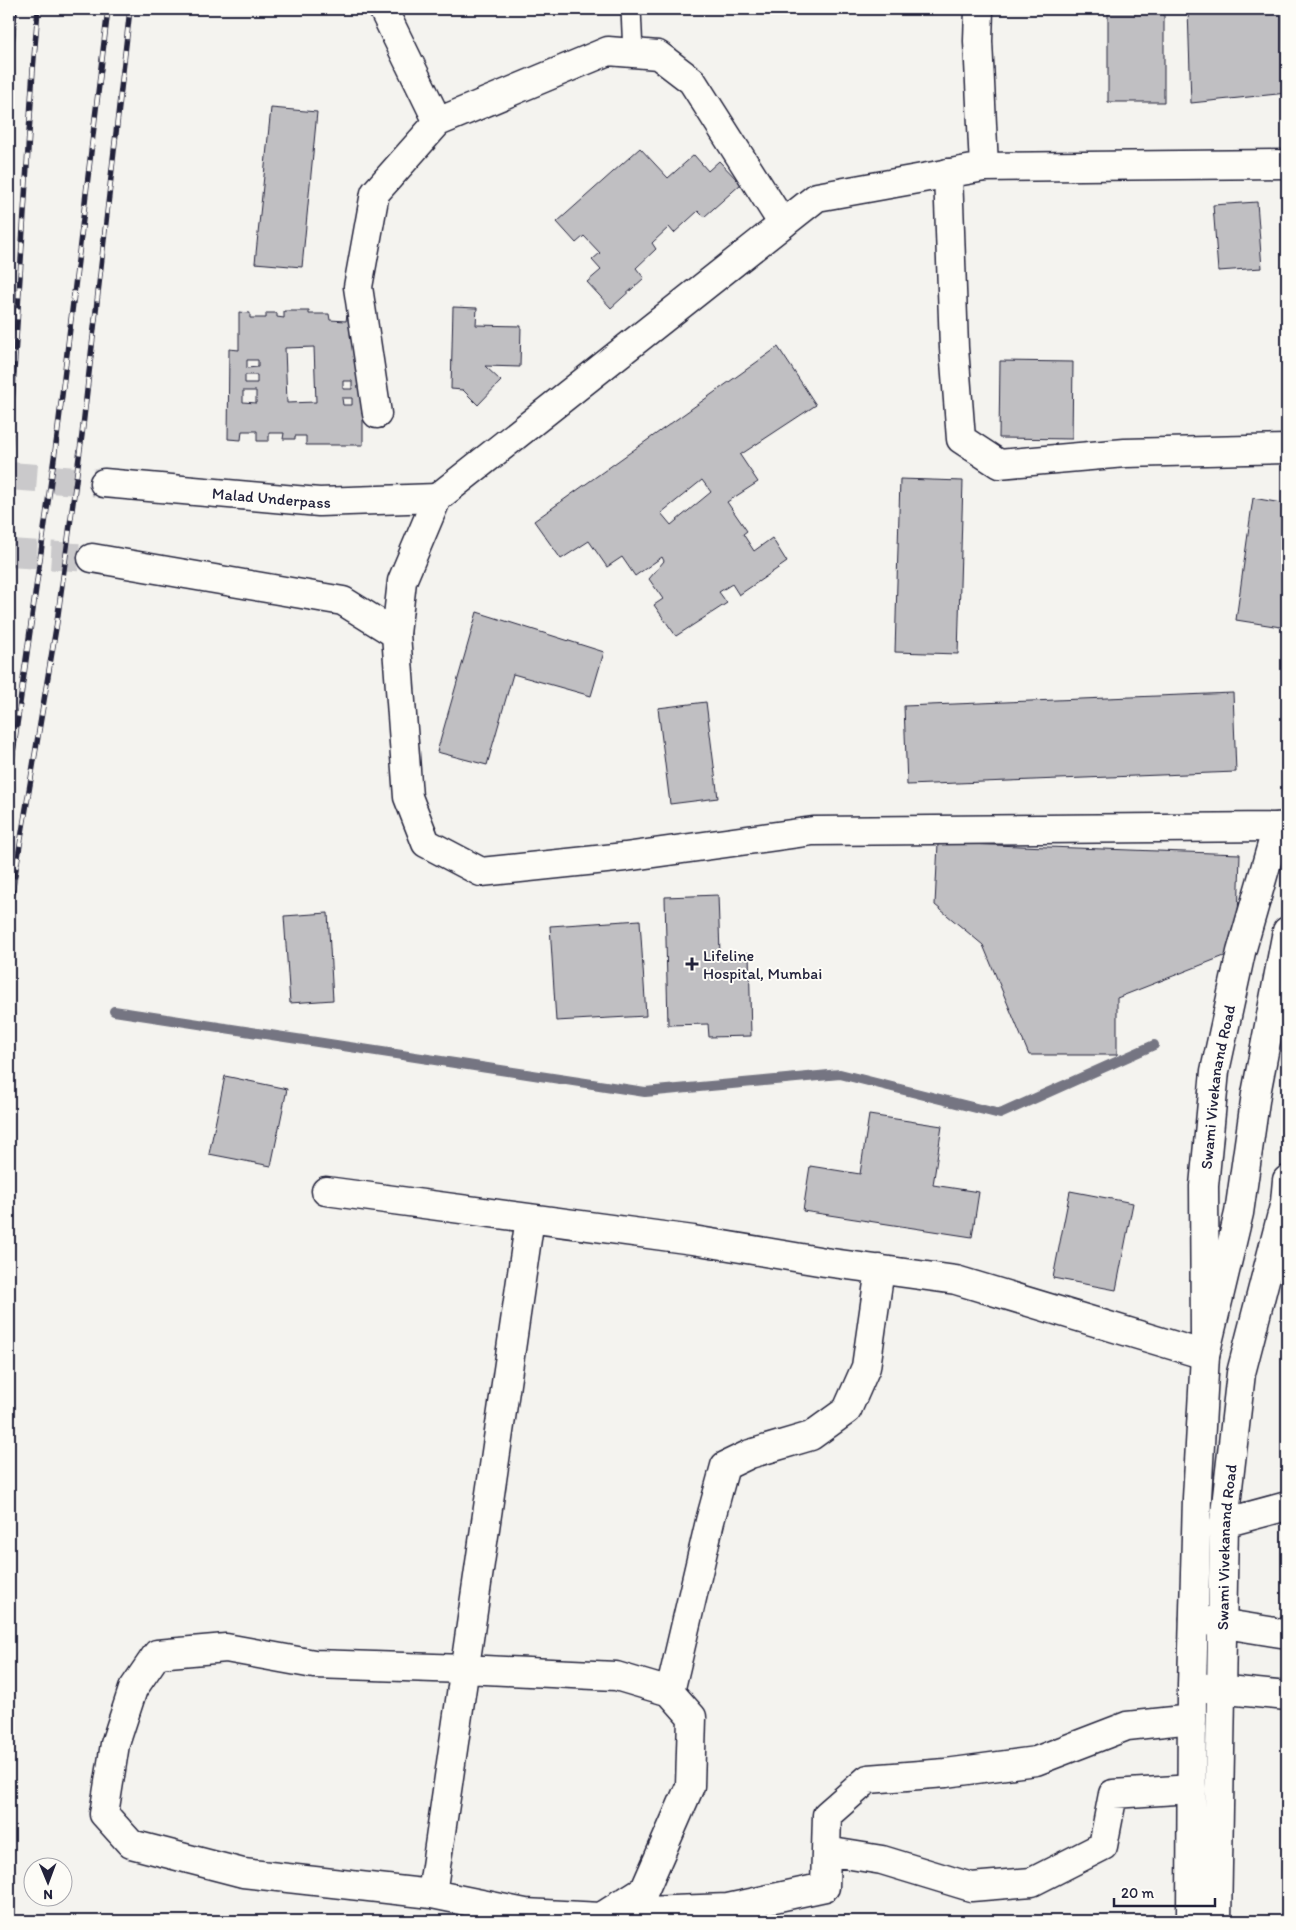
<svg xmlns="http://www.w3.org/2000/svg" width="1296" height="1930" font-family="Itim,sans-serif">
  <rect width="100%" height="100%" fill="#f4f3ef"/>
  <filter id="ink" filterUnits="userSpaceOnUse"><feTurbulence type="fractalNoise" baseFrequency=".02" numOctaves="2"/><feDisplacementMap in="SourceGraphic" scale="10" xChannelSelector="R" yChannelSelector="G"/><feConvolveMatrix kernelMatrix="1 2 1 2 8 2 1 2 1" color-interpolation-filters="sRGB"/></filter>
  <g filter="url(#ink)">
    <g fill="none" stroke-linecap="round" stroke-linejoin="round">
      <path stroke="#757582" stroke-width="10" d="M114 1011 645 1092 840 1074 1000 1114 1154 1045"/>
    </g>
    <path fill="#c0bfc2" stroke="#22223b" fill-rule="evenodd" d="M1108 9H1164V102H1108Z
      M1188 9H1287V93L1191 103Z
      M271 108 317 112 302 267 255 263Z
      M640 148 668 178 694 155 708 171 719 161 741 184 704 217 698 211 674 233 669 227 652 243 656 249 636 268 644 278 611 308 587 282 601 270 592 260 600 253 584 236 576 243 557 222Z
      M1257 202 1262 268 1218 271 1213 205Z
      M453 307 477 308 476 325 521 326 520 367 485 366 501 381 478 405 463 390 451 389Z
      M284 311H309V314H329L330 320 346 321 347 315H355L363 324V445H306V436H295V439H283L284 433H269V441H257V431H242L241 440 228 439 229 349 239 350V312L250 313V318H266V313H277V317L284 318ZM314 347 316 402 287 403 285 348ZM247 360H258V367L247 368ZM245 375H257V383H245ZM343 381H352V389H343ZM243 391H256V403L243 402ZM342 398H352V405H343Z
      M778 347 816 405 740 455 758 482 727 502 747 531 743 534 754 551 772 538 787 562 739 595 732 584 719 592 727 603 676 636 654 605 663 599 649 579 664 561 662 557 635 576 622 557 607 567 589 541 561 559 534 521ZM702 480 711 492 671 525 661 513Z
      M1000 361 1073 362 1072 439 999 438Z
      M900 479 963 481 958 654 895 652Z
      M1253 498 1287 504V628L1236 620Z
      M477 612 604 652 591 696 513 674 487 765 437 752Z
      M1233 693 1236 772 907 785 904 706Z
      M706 702 718 798 670 804 658 708Z
      M938 843 1240 854 1237 951 1117 998V1055H1029L983 945 935 905Z
      M718 895 720 954 749 953 751 1036 709 1037 708 1024 668 1025 665 897Z
      M328 913 333 1000 290 1003 284 916Z
      M640 920 646 1016 556 1021 550 926Z
      M225 1076 287 1089 271 1166 209 1154Z
      M869 1115 942 1126 933 1185 979 1192 972 1237 803 1211 810 1166 860 1174Z
      M1070 1191 1133 1203 1116 1290 1053 1278Z"/>
    <g fill="none" stroke-linecap="round" stroke-linejoin="round">
      <path stroke="#cac9cb" stroke-width="28" stroke-dasharray="28 14" stroke-linecap="butt" d="M9 476 104 483
        M9 553 92 558"/>
      <defs>
        <path id="service" d="M631 9 633 53"/>
        <path id="minor" d="M383 9 438 122
          M979 9 978 41 984 167
          M948 173 954 348 961 439 999 464 1125 453 1287 449
          M377 414 358 287 375 193 438 122 608 51 658 55 692 81 783 224
          M326 1191 693 1240 825 1262 956 1280 1205 1355
          M226 1648 314 1664 464 1669 616 1676 670 1692 692 1717 690 1786 645 1889 601 1917 525 1913 432 1894 243 1873 131 1844 104 1814 115 1744 133 1689 157 1654Z
          M670 1692 710 1521 725 1466 750 1454 811 1436 847 1410 866 1367 880 1269
          M826 1851 882 1860 971 1887 1032 1882 1103 1846 1113 1794 1192 1789
          M432 1894 530 1218
          M621 1903 645 1911 728 1908 825 1887 827 1815 868 1779 946 1773 1036 1761 1127 1726 1192 1719"/>
        <g id="secondary">
          <path d="M1287 164 984 167 817 197 437 498 402 581 396 634 408 797 426 843 481 872 625 857 813 831 1277 827 1287 826"/>
          <path id="s1" d="M104 483 319 502 437 498"/>
          <path d="M92 558 343 601 396 634"/>
          <path id="s2" d="M1205 1335 1204 1186 1215 1071 1241 952 1277 827"/>
          <path d="M1224 1523 1287 1506"/>
          <path d="M1194 1619 1287 1634"/>
          <path d="M1197 1687 1287 1696"/>
        </g>
        <g id="primary">
          <path d="M1191 1921 1192 1686 1197 1498 1205 1355 1239 1213 1256 1094 1287 931"/>
          <path id="s3" d="M1217 1921 1224 1523 1241 1373 1285 1202 1287 1180"/>
        </g>
      </defs>
      <use href="#service" stroke="#22223b" stroke-width="22"/>
      <use href="#minor" stroke="#22223b" stroke-width="31"/>
      <use href="#secondary" stroke="#22223b" stroke-width="31"/>
      <use href="#primary" stroke="#22223b" stroke-width="31"/>
      <use href="#service" stroke="#fdfcf7" stroke-width="19"/>
      <use href="#minor" stroke="#fdfcf7" stroke-width="28"/>
      <use href="#secondary" stroke="#fdfcf7" stroke-width="28"/>
      <use href="#primary" stroke="#fdfcf7" stroke-width="28"/>
      <defs>
        <path id="rail" d="M9 77 15 9
          M9 451 33 70 38 9
          M9 782 57 437 108 9
          M9 911 57 622 82 435 130 9"/>
      </defs>
      <use href="#rail" stroke="#22223b" stroke-width="5.5"/>
      <use href="#rail" stroke="#fdfcf7" stroke-width="4" stroke-dasharray="11" stroke-linecap="butt"/>
    </g>
  </g>
  <path fill="#22223b" stroke="#fdfcf7" stroke-width="2" d="M689.5 956.5h5v5h5v5h-5v5h-5v-5h-5v-5h5z"/>
  <g text-anchor="middle" dominant-baseline="central" stroke-width="4" stroke-linejoin="round" paint-order="stroke">
    <g font-size="16" fill="#22223b" stroke="#fdfcf7">
      <text stroke="none"><textPath href="#s1" startOffset="168">Malad Underpass</textPath></text>
      <text stroke="none"><textPath href="#s2" startOffset="249">Swami Vivekanand Road</textPath></text>
      <text stroke="none"><textPath href="#s3" startOffset="374">Swami Vivekanand Road</textPath></text>
    </g>
    <g font-size="16" fill="#22223b" stroke="#fdfcf7" text-anchor="start">
      <text x="703" y="955">Lifeline<tspan x="703" dy="18">Hospital, Mumbai</tspan></text>
    </g>
  </g>
  <rect width="1296" height="1930" fill="none" stroke="#fdfcf7" stroke-width="30"/>
  <rect x="15" y="15" width="1266" height="1900" fill="none" stroke="#22223b" stroke-width="2" filter="url(#ink)"/>
  <g transform="translate(48 1882) rotate(179)"><circle r="24" fill="#fdfcf7" stroke="#a5a5ac"/>
  <path d="M0-4L9 19L0 12L-9 19Z" fill="#22223b"/>
  <text y="-8" font-size="14" font-weight="bold" text-anchor="middle" fill="#22223b">N</text>
  </g>
  <path d="M1114 1898v8h101v-8" fill="none" stroke="#22223b" stroke-width="2.5"/>
  <text x="1121" y="1898" font-size="15" fill="#22223b" stroke="#fdfcf7" stroke-width="4" paint-order="stroke">20 m</text>
</svg>
